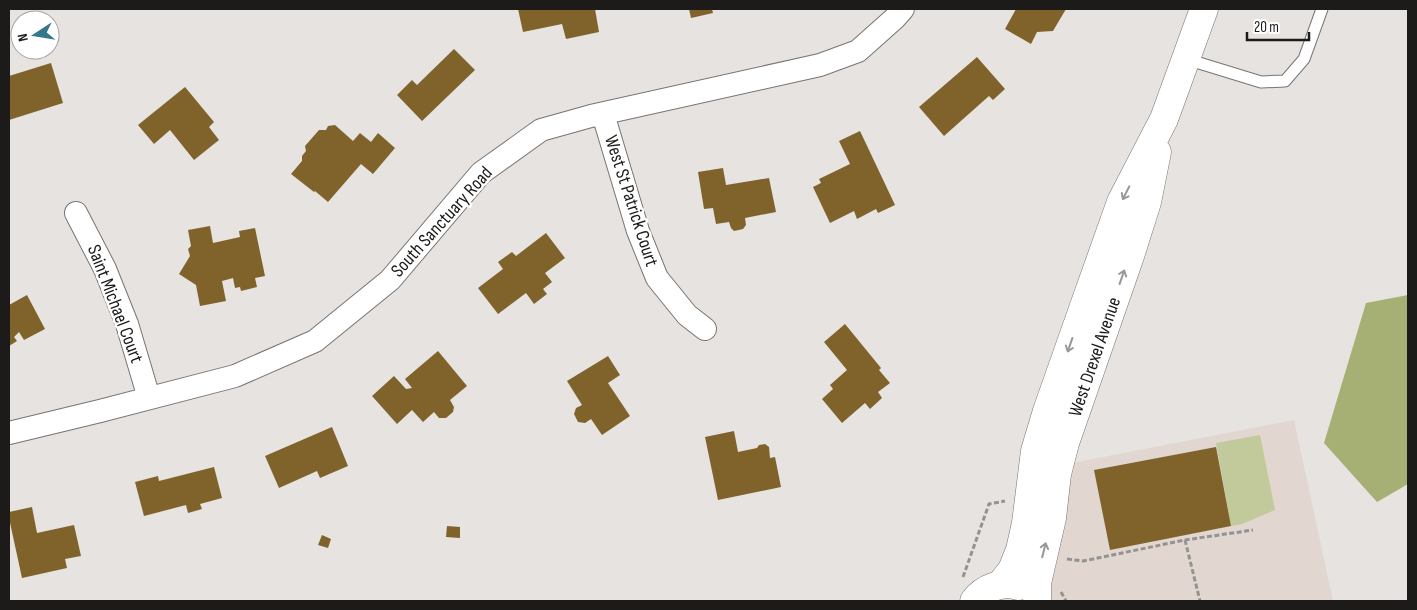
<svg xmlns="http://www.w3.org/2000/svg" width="1417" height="610" font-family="'Sofia Sans Condensed',sans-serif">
  <rect width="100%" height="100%" fill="#e6e3e1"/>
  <path fill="#e1d6d0" d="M1294 420 1333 601H1050L1046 590 1067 464Z"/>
  <path fill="#c2ca9c" d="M1260 435 1275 510 1242 524 1231 526 1216 443Z"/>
  <path fill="#a6b074" d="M1408 295V484L1377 502 1324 443 1366 303Z"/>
  <path fill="#7f632b" d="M518 9H595L599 32 566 39 562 24 523 32Z
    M689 9H712L713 13 691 18Z
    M1016 9H1066L1053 31 1037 32 1031 44 1005 29Z
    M454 49 475 70 422 121 397 95 412 80 417 85Z
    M977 57 1005 89 993 100 989 96 944 136 919 107Z
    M51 63 63 103 9 120V85L10 84 9 76Z
    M185 87 214 122 209 127 219 140 194 160 170 130 154 144 138 125Z
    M335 125 353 141 360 133 371 142 378 133 395 148 373 174 361 164 328 202 315 191 314 192 291 174 302 161V156L306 151 305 146 319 130H326L328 126Z
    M860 131 895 205 878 213 876 209 857 219 854 211 830 223 813 187 821 183 819 179 850 164 839 141Z
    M723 168 726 185 769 178 776 212 745 218 746 225 743 229 734 231 731 228 729 222 716 224 713 208 704 209 698 172Z
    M210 226 213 243 240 237 239 231 255 228 265 276 255 278 257 287 241 291 240 287 235 288 233 278 222 281 226 301 200 306 196 285 179 274 190 256 188 249 191 246 188 230Z
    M546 233 565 258 545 273 552 282 543 289 547 294 534 304 526 293 498 314 478 288 503 269 498 262 512 252 516 256Z
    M27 295 45 329 24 340 19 332 14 337 17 341 9 346V305Z
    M845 324 881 368 879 370 890 383 878 392 882 398 870 409 865 403 842 423 822 399 833 389 830 385 847 370 824 342Z
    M438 351 467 386 450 400 454 407 453 412 446 418H439L434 412 423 422 412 410 397 424 372 396 394 376 406 389 412 388 405 379Z
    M608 356 620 375 608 383 630 416 602 435 591 419 585 423 578 422 574 414 576 408 582 405 567 381Z
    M332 427 348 466 320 478 317 471 279 488 265 456Z
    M734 431 738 452 757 448 759 445 765 444 769 447 770 458 775 457 781 487 718 500 705 437Z
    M1216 447 1231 526 1110 550 1094 470Z
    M214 467 222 498 200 504 202 509 188 513 186 505 144 516 135 482 158 476 159 481Z
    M32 507 37 533 74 525 81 556 65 559 67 568 22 578 9 518V512Z
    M447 526 460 527V538L446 537Z
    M322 535 331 539 328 548 318 545Z"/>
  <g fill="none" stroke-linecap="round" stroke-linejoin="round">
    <defs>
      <path id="service" d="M1186 59 1261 82 1285 81 1304 59 1322 9"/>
      <path id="minor" d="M603 114 638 231 657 278 687 315 705 329
        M76 213 105 269 127 324 149 398
        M9 433 100 411 235 376 315 341 390 280 481 173 541 130 591 116 820 65 858 51 895 18 903 9"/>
      <path id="tertiary" d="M1000 585 1012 570 1020 550 1026 523 1035 451 1047 411 1083 309 1121 202 1164 119 1204 9
        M1037 598V583L1052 518 1057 474 1065 443 1130 256 1147 202 1157 152
        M974 601C984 588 1002 581 1018 586"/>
    </defs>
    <use href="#service" stroke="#777472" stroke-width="13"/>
    <use href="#minor" stroke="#777472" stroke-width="24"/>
    <use href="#tertiary" stroke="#777472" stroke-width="29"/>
    <path stroke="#959391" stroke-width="3" stroke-dasharray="5 2.5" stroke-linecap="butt" d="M1185 540 1200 601
      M1067 559 1083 561 1185 540 1253 530
      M963 577 989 504 1005 501
      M1061 592 1066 601"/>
    <use href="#service" stroke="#fff" stroke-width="11"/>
    <use href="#minor" stroke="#fff" stroke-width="22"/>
    <use href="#tertiary" stroke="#fff" stroke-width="28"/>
  </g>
  <defs><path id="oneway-shaft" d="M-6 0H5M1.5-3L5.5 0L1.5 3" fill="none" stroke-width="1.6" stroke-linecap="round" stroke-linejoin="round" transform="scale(1.25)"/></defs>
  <g stroke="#999898">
    <use href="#oneway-shaft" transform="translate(1126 193) rotate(117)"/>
    <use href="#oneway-shaft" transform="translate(1122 277) rotate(-71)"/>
    <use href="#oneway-shaft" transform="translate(1070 345) rotate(109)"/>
    <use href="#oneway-shaft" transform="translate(1044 550) rotate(-76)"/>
  </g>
  <g text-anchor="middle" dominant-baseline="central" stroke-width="5" stroke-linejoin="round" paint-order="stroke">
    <g font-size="19" fill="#1c1b1a" stroke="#fff">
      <text transform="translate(631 201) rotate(72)">West St Patrick Court</text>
      <text transform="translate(442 222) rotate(-48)">South Sanctuary Road</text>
      <text transform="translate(115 304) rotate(69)">Saint Michael Court</text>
      <text transform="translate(1095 357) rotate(-71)">West Drexel Avenue</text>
    </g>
  </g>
  <rect width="1417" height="610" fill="none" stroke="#1c1b1a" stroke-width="20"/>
  <g transform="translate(35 35) rotate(258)"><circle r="24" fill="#ffffff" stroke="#a4a4a3"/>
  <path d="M0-4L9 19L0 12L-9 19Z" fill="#357889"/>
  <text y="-8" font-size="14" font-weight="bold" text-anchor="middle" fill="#1c1b1a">N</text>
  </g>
  <path d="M1247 32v8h62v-8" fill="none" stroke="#1c1b1a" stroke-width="2.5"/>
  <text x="1254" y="32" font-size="15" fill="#1c1b1a" stroke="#ffffff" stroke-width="4" paint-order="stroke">20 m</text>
</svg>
